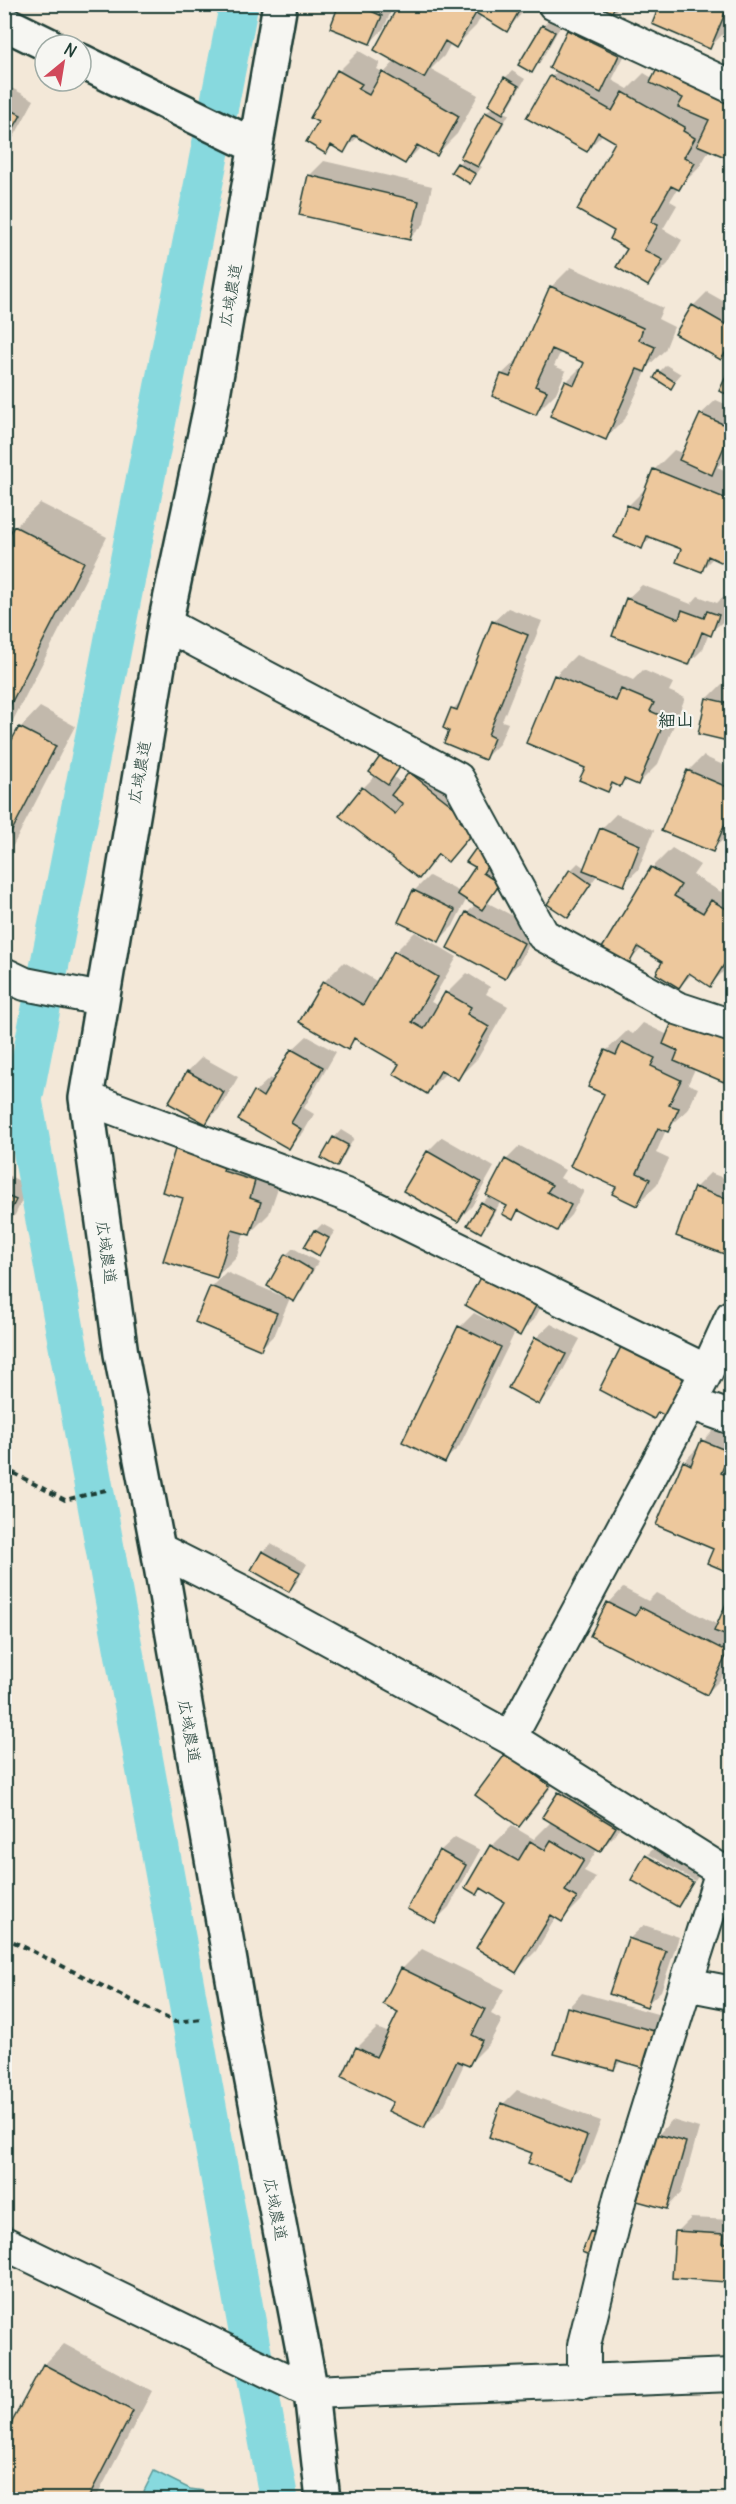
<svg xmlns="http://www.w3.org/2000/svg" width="736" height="2504" font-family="Delius,'Klee One',sans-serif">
  <rect width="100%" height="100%" fill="#f3e8d8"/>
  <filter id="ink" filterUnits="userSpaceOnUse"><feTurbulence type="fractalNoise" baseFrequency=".0167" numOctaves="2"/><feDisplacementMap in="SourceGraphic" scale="12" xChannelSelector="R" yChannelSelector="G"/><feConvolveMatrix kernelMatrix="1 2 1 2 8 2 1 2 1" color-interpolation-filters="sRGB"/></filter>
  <g filter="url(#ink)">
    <path fill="#87d9de" stroke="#5d9b9a" stroke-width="1.5" d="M154 2471 190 2489 204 2491 205 2499H140Z"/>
    <path fill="#0003" d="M341 4H394L384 28 370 43Z
      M401 4H530L507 30 482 15 476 26 456 46 451 43 444 56 431 69 478 95 457 134 437 154 422 146 405 163 359 136 343 151 333 145 326 152 320 121 312 117 339 71 359 51 380 63 377 69 384 73 396 60Z
      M579 4H622L608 18Z
      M662 4H732V16L724 33 710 47Z
      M583 16 632 41 612 80 628 89 644 73 654 79 732 74V158L710 149 699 168 678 188 670 201 677 205 663 229 682 240 668 264 648 284 629 248 616 231 617 141 603 134 587 150 551 77 558 71 568 31Z
      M550 19 561 25 539 64 531 71 543 26Z
      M512 71 525 79 510 105 504 112 509 114 485 158 479 165 482 167 470 182 458 164 464 158 486 113 493 106 505 78Z
      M4 84 34 100 14 137 4 147Z
      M324 161 432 186 424 224 409 239 309 176Z
      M571 267 663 308 658 319 674 327 665 350 649 365 625 419 605 439 566 382 586 362 561 351 554 366 566 371 556 393 536 413 494 395 502 374 521 356 551 287Z
      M707 292 732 306V347L721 358 693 306Z
      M666 365 681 374 670 387 659 372Z
      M716 400 732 407V446L726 459 717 467 732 473V552L723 561 714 557 701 570 683 548 653 536 641 547 628 506 648 486 654 470 674 450 684 454 701 414Z
      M40 503 107 537 4 738V548L15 527Z
      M642 585 691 604 698 596 717 603 722 598 732 601 725 620 709 633 703 649 689 663 627 599Z
      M508 608 542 621 502 721 508 723 499 744 485 758 451 730 453 709 463 699 493 622Z
      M576 655 633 680 643 670 673 683 669 691 685 698 658 764 638 784 626 779 620 785 615 783 608 791 587 767 528 742 556 675Z
      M722 684 732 687V740L707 699Z
      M40 707 75 726 4 863V758L20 728Z
      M431 753 492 811 468 840 448 860 441 854 418 877 363 788 376 775 382 756 406 760 394 777 402 784Z
      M703 756 732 769V825L727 836 712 850 688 771Z
      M616 814 654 830 638 870 623 884 598 874 568 916 571 870 578 863 585 868 601 829Z
      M484 842 506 876 488 903 538 929 519 963 505 977 467 913 476 904 467 898 453 926 439 940 414 891 429 876 460 892 477 867V849Z
      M672 848 700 865 693 875 721 892 732 881V963L710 985 692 974 679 987 664 961 642 948 629 962 652 868Z
      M415 932 457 957 431 1002 439 1006 447 993 467 973 490 987 486 994 508 1006 478 1058 458 1078 447 1072 427 1092 401 1064 357 1038 347 1048 324 982 344 962 378 982 395 952Z
      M643 1023 668 1035 731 1073 724 1081 695 1069 688 1084 698 1088 688 1110 666 1130 656 1153 669 1159 657 1184 637 1204 618 1186 606 1093V1051L627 1031 633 1034Z
      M307 1036 336 1052 304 1108 314 1114 303 1133 289 1147 255 1092 270 1078 274 1081 292 1050Z
      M202 1057 238 1077 220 1108 206 1122 188 1071Z
      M341 1130 354 1138 343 1158 336 1165 334 1138Z
      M442 1137 494 1167 472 1206 458 1220 405 1191 428 1151Z
      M520 1146 565 1170 560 1178 584 1191 571 1215 557 1230 521 1209 512 1218 509 1205 501 1201 488 1224 481 1231 482 1203 490 1195 506 1160Z
      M178 1147 280 1182 269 1214 249 1234 244 1232 237 1256 216 1277 185 1198Z
      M4 1173 29 1186 15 1215 4 1226Z
      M710 1173 732 1181V1255L678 1235 696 1187Z
      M322 1224 335 1231 318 1254 315 1231Z
      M293 1248 318 1262 301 1293 293 1300 290 1298 275 1334 261 1348 211 1287 226 1272 284 1297 286 1255Z
      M551 1288 534 1320 519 1334 515 1332 459 1447 444 1461 460 1327 474 1313 490 1321Z
      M551 1324 580 1339 553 1389 539 1403 536 1338Z
      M723 1420 732 1424V1566L728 1570 715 1548 684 1462Z
      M271 1544 307 1564 296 1583 289 1590 253 1570 263 1552Z
      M623 1588 648 1601 656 1593 718 1625 732 1593V1658L721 1679 706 1694 592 1636 609 1603Z
      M507 1754 563 1771 533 1811 519 1825Z
      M573 1778 629 1813 614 1836 600 1850 598 1848 584 1871 596 1877 582 1900 562 1920 556 1917 536 1951 516 1971 506 1901 482 1887 477 1893 492 1846 512 1826 534 1839 552 1821 559 1793Z
      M455 1837 480 1850 449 1907 435 1921 440 1851Z
      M654 1848 699 1875 695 1881 648 1854Z
      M646 1856 693 1884 678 1905 633 1879Z
      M644 1925 679 1937 661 1991 646 2005 629 1939Z
      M422 1949 504 1989 491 2014 502 2020 489 2044 469 2064 465 2062 444 2106 424 2127 395 2101 357 2048 377 2028 389 2033 400 2011 385 2004 402 1969Z
      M582 1993 668 2017 644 2066 622 2060 614 2069 568 2008Z
      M517 2090 601 2121 585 2163 570 2178 503 2104Z
      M672 2120 699 2128 681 2193 667 2208 658 2135Z
      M691 2218 732 2220V2274L725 2280 677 2232Z
      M64 2344 152 2391 95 2500H4V2440L44 2365Z"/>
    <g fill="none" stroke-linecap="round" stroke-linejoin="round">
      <path stroke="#87d9de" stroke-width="39" d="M239 4 23 1100 279 2500"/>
    </g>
    <path fill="#edc89d" stroke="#1f3d34" stroke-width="1.5" d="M339 4H371L369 10 382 16 370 44 330 28Z
      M399 4H523L507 32 476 13 456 48 445 41 424 78 374 50Z
      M575 4H616L608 20Z
      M660 4H729L710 49 652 24Z
      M542 25 555 32 532 73 518 65Z
      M567 30 619 55 601 93 549 68Z
      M657 69 732 103V160L697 145 709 120 678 107 683 98 650 83Z
      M337 70 362 84 358 89 369 95 382 72 459 116 437 156 417 145 405 164 354 135 344 153 331 145 326 154 306 142 318 122 310 118Z
      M550 76 612 111 623 92 685 127 683 131 695 138 684 157 695 163 679 190 671 186 651 222 658 225 644 250 663 260 648 286 616 267 627 249 610 239 614 231 577 210 615 142 598 132 587 152 526 118Z
      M504 77 519 86 503 114 488 105Z
      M4 106 21 115 4 145Z
      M485 112 503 122 478 167 460 158Z
      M457 163 476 174 470 184 451 172Z
      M308 175 419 201 410 240 299 215Z
      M550 286 643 328 639 340 655 347 645 372 637 369 606 440 550 416 565 381 574 385 584 363 552 349 535 386 547 391 536 415 492 396 501 374 510 377Z
      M692 305 732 328V342L721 360 675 334Z
      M732 364V396L719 391Z
      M658 371 675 382 671 389 654 378Z
      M700 414 732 428 712 475 679 460Z
      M653 469 732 501V542L723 563 708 556 702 572 676 562 681 549 647 536 642 549 614 537 627 505 637 509Z
      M14 526 84 562 4 717V545Z
      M626 598 679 619 682 610 704 618 707 611 719 615 711 636 702 632 689 665 612 636Z
      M492 621 528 635 488 735 494 738 485 760 444 743 449 731 443 728 451 708 457 710Z
      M554 675 616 701 621 689 654 703 650 711 666 718 638 785 624 779 620 787 612 783 608 792 579 780 585 768 526 743Z
      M706 698 732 704V742L698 734Z
      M19 727 56 746 4 846V754Z
      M381 755 400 767 388 785 369 772Z
      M687 770 732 789V808L713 852 661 831Z
      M409 772 464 815 460 821 473 832 448 862 438 854 419 879 339 816 362 787 395 814 403 804 391 795Z
      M600 828 640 845 624 886 583 870Z
      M476 848 492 859 483 873 500 884 482 910 457 894 475 867 466 862Z
      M651 867 681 885 674 896 703 913 711 900 732 912V918L726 927 732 931V952L710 987 689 973 679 988 656 974 662 962 638 947 629 964 602 948Z
      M570 869 591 884 568 918 547 904Z
      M413 890 455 910 439 942 398 922Z
      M466 912 524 943 505 979 447 948Z
      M394 951 438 977 412 1022 424 1029 445 992 471 1007 467 1014 489 1027 458 1080 441 1070 427 1094 393 1074 399 1064 354 1038 348 1050 299 1022 323 981 363 1005Z
      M674 1017 732 1041V1075L727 1074 724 1082 674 1061 678 1051 663 1044Z
      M622 1042 655 1058 651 1066 681 1080 669 1105 679 1108 668 1132 658 1128 637 1173 650 1179 637 1206 612 1194 616 1187 570 1166 604 1094 588 1087 605 1050 616 1055Z
      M291 1049 323 1067 291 1123 301 1129 289 1149 238 1120 254 1091 263 1097Z
      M187 1071 224 1092 206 1124 168 1103Z
      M333 1137 348 1145 337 1167 321 1158Z
      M176 1146 225 1162 223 1171 255 1181 250 1198 261 1202 250 1235 232 1230 217 1278 163 1261 183 1198 162 1192Z
      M427 1151 481 1182 458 1222 403 1191Z
      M505 1159 552 1185 547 1192 571 1205 557 1231 518 1210 513 1220 502 1214 507 1206 486 1195Z
      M694 1187 732 1201V1257L676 1236Z
      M4 1195 16 1200 4 1224Z
      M481 1202 494 1210 481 1233 467 1225Z
      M314 1230 329 1238 319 1256 304 1247Z
      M285 1254 312 1270 294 1302 267 1286Z
      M483 1272 538 1302 520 1336 465 1305Z
      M210 1286 277 1313 261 1350 195 1322Z
      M458 1326 501 1347 445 1463 402 1442Z
      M535 1337 566 1354 539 1405 508 1388Z
      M623 1343 692 1379 671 1419 658 1412 654 1419 599 1390Z
      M701 1440 730 1452 721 1473 732 1477V1564L728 1572 707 1563 713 1549 656 1525 683 1461 691 1465Z
      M262 1551 300 1572 289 1592 251 1570Z
      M732 1590V1638L714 1631Z
      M607 1602 635 1616 640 1607 728 1652 707 1695 590 1636Z
      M506 1753 550 1786 519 1827 475 1795Z
      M558 1792 616 1827 600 1852 542 1817Z
      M551 1840 584 1860 565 1891 577 1898 562 1922 551 1915 516 1973 476 1948 504 1902 481 1888 477 1895 465 1888 490 1845 518 1861 530 1841 545 1850Z
      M439 1850 466 1865 435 1923 407 1909Z
      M645 1855 693 1882 678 1907 631 1880Z
      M628 1938 666 1951 647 2007 609 1994Z
      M401 1968 485 2009 472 2035 482 2040 469 2066 457 2061 424 2128 388 2111 393 2102 342 2077 356 2047 376 2057 398 2012 383 2004Z
      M567 2007 654 2031 644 2068 617 2060 614 2070 554 2054Z
      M501 2103 587 2136 571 2180 528 2163 532 2153 489 2137Z
      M656 2134 686 2142 667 2209 637 2201Z
      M590 2231 603 2236 596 2258 582 2252Z
      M675 2231 724 2234 723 2243H732V2269H726V2282L672 2278Z
      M43 2364 133 2411 87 2500H4V2437Z"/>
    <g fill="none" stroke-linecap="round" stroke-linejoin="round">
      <defs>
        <path id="street" d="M554 4 732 87
          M165 624 458 779 543 935 677 1008 732 1026
          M4 974 25 984 101 999
          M86 1098 357 1199 707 1371
          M690 1403 732 1418
          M158 1549 243 1592 510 1738 722 1871 686 1984 732 1993
          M510 1738 707 1371 732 1316
          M4 2243 311 2392 732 2375
          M584 2382V2345L620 2197 686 1984"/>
        <path id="secondary" d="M280 4 212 401 165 624 86 1098 121 1354 158 1549 239 2013 311 2392 323 2500
          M4 23 49 45
          M81 61 255 146"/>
      </defs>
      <use href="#street" stroke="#1f3d34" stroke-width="36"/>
      <use href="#secondary" stroke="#1f3d34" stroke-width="38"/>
      <path stroke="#1f3d34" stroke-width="4" stroke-dasharray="6 4.5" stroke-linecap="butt" d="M4 1468 65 1500 110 1489
        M4 1937 175 2022 203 2019"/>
      <use href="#street" stroke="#f6f6f2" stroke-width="32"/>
      <use href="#secondary" stroke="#f6f6f2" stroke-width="33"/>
    </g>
  </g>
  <g text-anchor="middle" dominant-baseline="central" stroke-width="4.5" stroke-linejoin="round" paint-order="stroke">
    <g font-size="16" fill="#1f3d34" stroke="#f6f6f2">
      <text transform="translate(230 295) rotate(-80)">広域農道</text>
      <text transform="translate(139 772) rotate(-80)">広域農道</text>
      <text transform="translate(107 1252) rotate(82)">広域農道</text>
      <text transform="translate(190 1731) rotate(80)">広域農道</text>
      <text transform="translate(276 2209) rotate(79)">広域農道</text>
    </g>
    <g font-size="18" font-weight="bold" fill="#1f3d34" stroke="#f6f6f2">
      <text x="676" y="719">細山</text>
    </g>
  </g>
  <rect width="736" height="2504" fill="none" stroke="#f6f6f2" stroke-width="24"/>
  <rect x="12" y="12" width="712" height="2480" fill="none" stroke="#1f3d34" stroke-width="2" filter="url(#ink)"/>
  <g transform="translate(63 63) rotate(30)"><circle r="28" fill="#f6f6f2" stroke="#a0aca6" stroke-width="1.5"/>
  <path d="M0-4.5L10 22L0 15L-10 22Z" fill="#d1495b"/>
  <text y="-9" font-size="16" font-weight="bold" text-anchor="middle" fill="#1f3d34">N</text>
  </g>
</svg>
